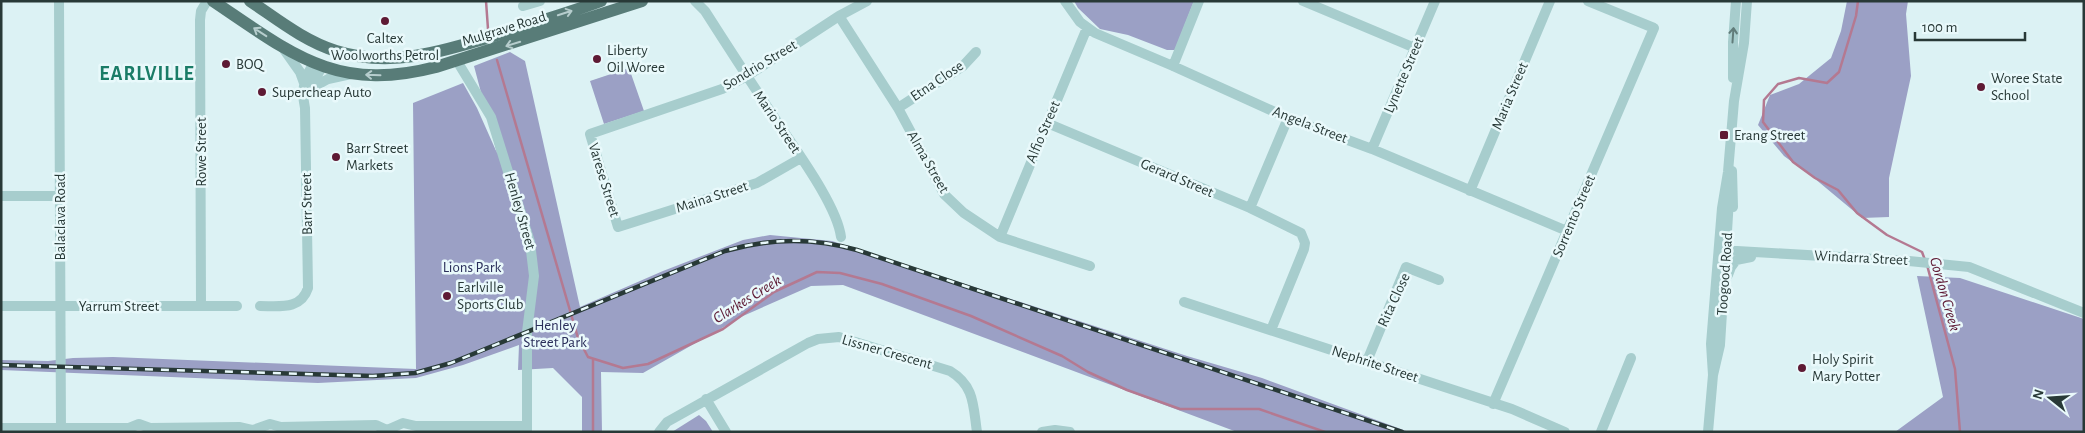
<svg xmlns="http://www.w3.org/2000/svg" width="2085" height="433" font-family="'Alegreya Sans',sans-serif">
  <rect width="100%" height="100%" fill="#dcf2f4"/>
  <path fill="#9ba0c5" d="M1074 1H1194L1175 50H1167L1128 35 1100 29 1078 8Z
    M1847 1H1908L1906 14 1911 76 1889 178V217L1862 218 1814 178 1784 156 1758 125 1770 95 1799 84 1831 58 1841 31Z
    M510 52 525 61 580 307 663 271 743 240 770 235 832 241 1187 356 1262 378 1409 432H1237L843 285 811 286 743 316 643 373 601 372 602 432H582V397L553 368 518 370 519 345 463 365 416 378 318 383 1 370V360L48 361 73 358 113 357 416 369 413 103 463 83 477 108 497 153 474 66Z
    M629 68 644 111 604 124 590 81Z
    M1917 276 1960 278 2084 319V432H1895L1943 397Z
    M699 415 706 421 713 432H672Z"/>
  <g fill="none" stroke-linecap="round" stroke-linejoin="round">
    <path stroke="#b47991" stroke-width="2.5" d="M486 1 488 29
      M1858 1 1856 16 1839 72 1827 83 1799 78 1778 84 1764 100 1763 122 1793 162 1815 178 1838 190 1857 213 1887 235 1922 252 1925 260
      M497 60 578 338 588 357 623 368 648 364 723 329 774 292 817 272 840 273 882 284 971 316 1062 356 1088 372 1127 390 1180 409H1259L1325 432
      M1927 265 1955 369 1960 432
      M593 432V359"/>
    <path stroke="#a7cdcd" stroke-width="10" d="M59 1 61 432
      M695 1 705 11C728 47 752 84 776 120 795 149 837 205 841 237
      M1065 1 1080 22 1095 33 1173 66 1288 118 1372 149 1567 231
      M1303 1 1415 48
      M523 6 540 1
      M839 16 898 108 944 194 964 213 1000 237 1090 266
      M283 48 300 72 304 83
      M457 61 491 117 530 242 534 276 527 332V431
      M1173 66 1199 1
      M1733 78V42L1736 1
      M310 88 322 67
      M310 89 328 79 351 74
      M898 108 963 66 976 52
      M1047 123 1250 208 1301 233 1305 243 1304 249 1271 330
      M1372 149 1435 1
      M801 158 757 183 618 227 590 134 722 89 747 76 839 16 867 1
      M1732 171 1733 207
      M1470 191 1550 1
      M1 196H60
      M1250 208 1288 118
      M1000 237 1087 28
      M1720 250 1909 261 1969 267 2084 313
      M1728 275 1731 267 1736 260 1751 257
      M1184 302 1512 409 1565 432
      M201 305 200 20 201 11 207 1
      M1 306H237
      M260 306C280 306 301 310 308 288L305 108C301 90 304 78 314 63
      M1367 361 1406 267 1439 280
      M1713 375 1711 344 1722 208 1728 172 1734 101 1744 43 1747 1
      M706 399 726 432
      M1493 404 1654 28 1588 1
      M1 428H129L139 424 150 428 240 427 253 430 270 424 281 427 376 425 387 430 403 423 416 426H527
      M659 432 667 422 808 343 818 339 839 337 950 371C975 386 973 406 977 432
      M1042 432 1055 430 1070 432
      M1601 432 1631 358
      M1708 432 1713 375 1720 345 1729 199"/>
    <path stroke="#587c78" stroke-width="12" d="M213 1C292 54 336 93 436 67L642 1
      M250 1C277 19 304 41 336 51 393 69 448 50 503 33 536 22 569 13 601 1"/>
    <defs>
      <path id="rail" d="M1 365 373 376 415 373 451 363 725 251C770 238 812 237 857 250L1402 432"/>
    </defs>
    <use href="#rail" stroke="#283937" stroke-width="4.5"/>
    <use href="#rail" stroke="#e9f9fb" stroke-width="2.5" stroke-dasharray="8" stroke-linecap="butt"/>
  </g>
  <defs><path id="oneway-shaft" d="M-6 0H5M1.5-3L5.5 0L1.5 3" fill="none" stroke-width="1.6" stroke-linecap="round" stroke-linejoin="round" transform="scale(1.25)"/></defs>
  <g stroke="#b6cdcd">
    <use href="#oneway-shaft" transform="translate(565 13) rotate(-18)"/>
    <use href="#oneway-shaft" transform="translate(260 32) rotate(-147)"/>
    <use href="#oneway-shaft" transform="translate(513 44) rotate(163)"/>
    <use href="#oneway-shaft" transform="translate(373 75) rotate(-178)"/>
  </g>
  <use stroke="#617c7a" href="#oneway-shaft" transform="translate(1733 35) rotate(-86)"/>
  <g fill="#5e1a34" stroke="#e9f9fb" stroke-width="2">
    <circle cx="385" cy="21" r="5"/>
    <circle cx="597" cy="59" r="5"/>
    <circle cx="226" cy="64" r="5"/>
    <circle cx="1981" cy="87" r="5"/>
    <circle cx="262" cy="92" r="5"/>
    <rect x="1719" y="130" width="10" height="10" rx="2.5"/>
    <circle cx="336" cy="157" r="5"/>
    <circle cx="447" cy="296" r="5"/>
    <circle cx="1802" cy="368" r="5"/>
  </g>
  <g text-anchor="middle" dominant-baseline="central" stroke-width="5" stroke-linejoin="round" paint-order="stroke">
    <g font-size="15" fill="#283937" stroke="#e9f9fb">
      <text transform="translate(504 29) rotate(-17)">Mulgrave Road</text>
      <text transform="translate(760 65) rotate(-31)">Sondrio Street</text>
      <text transform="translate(1404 75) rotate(-67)">Lynette Street</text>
      <text transform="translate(937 81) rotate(-34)">Etna Close</text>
      <text transform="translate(1510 96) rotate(-67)">Maria Street</text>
      <text transform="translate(777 122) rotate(56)">Mario Street</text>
      <text transform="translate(1310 125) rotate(21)">Angela Street</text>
      <text transform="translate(1043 132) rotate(-67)">Alfio Street</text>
      <text transform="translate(201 152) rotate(-90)">Rowe Street</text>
      <text transform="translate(928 162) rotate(60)">Alma Street</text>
      <text transform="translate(1177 178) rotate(23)">Gerard Street</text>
      <text transform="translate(604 180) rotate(73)">Varese Street</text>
      <text transform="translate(712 197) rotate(-18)">Maina Street</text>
      <text transform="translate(307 204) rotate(-91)">Barr Street</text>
      <text transform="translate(520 211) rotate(74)">Henley Street</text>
      <text transform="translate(1574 216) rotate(-67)">Sorrento Street</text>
      <text transform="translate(60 217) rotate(-90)">Balaclava Road</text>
      <text transform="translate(1861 258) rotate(3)">Windarra Street</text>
      <text transform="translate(1725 274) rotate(-86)">Toogood Road</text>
      <text transform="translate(1394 300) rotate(-65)">Rita Close</text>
      <text x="119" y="306">Yarrum Street</text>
      <text transform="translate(887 352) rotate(16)">Lissner Crescent</text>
      <text transform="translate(1375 364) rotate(18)">Nephrite Street</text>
    </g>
    <g font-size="15" fill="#283937" stroke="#e9f9fb" text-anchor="start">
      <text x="385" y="38" text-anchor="middle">Caltex<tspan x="385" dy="17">Woolworths Petrol</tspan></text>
      <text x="607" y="50">Liberty<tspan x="607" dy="17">Oil Woree</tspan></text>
      <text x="236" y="64">BOQ</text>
      <text x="1991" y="78">Woree State<tspan x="1991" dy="17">School</tspan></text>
      <text x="272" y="92">Supercheap Auto</text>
      <text x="1734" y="135">Erang Street</text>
      <text x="346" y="148">Barr Street<tspan x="346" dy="17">Markets</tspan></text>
      <text x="457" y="287">Earlville<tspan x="457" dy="17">Sports Club</tspan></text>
      <text x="1812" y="359">Holy Spirit<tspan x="1812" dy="17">Mary Potter</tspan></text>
    </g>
    <g font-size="15" fill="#2a2e5a" stroke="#e9f9fb">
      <text x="472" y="267">Lions Park</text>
      <text x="555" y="325">Henley<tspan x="555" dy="17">Street Park</tspan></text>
    </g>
    <g font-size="16" font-style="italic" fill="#5e1a34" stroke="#e9f9fb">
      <text transform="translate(1945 294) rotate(74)">Gordon Creek</text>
      <text transform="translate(747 299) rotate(-32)">Clarkes Creek</text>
    </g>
    <g font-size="20" font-weight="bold" letter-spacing="1" fill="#1a7c67" stroke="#e9f9fb">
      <text x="147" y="74">EARLVILLE</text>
    </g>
  </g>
  <rect width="2085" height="433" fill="none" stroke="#283937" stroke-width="5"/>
  <g transform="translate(2050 398) rotate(287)" stroke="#e9f9fb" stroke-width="4" paint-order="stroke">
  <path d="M0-4L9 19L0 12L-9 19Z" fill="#283937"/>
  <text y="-8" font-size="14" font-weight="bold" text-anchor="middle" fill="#283937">N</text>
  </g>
  <path d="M1915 32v8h110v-8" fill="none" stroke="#283937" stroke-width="2.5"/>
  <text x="1922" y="32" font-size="15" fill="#283937" stroke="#e9f9fb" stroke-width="4" paint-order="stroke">100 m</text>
</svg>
